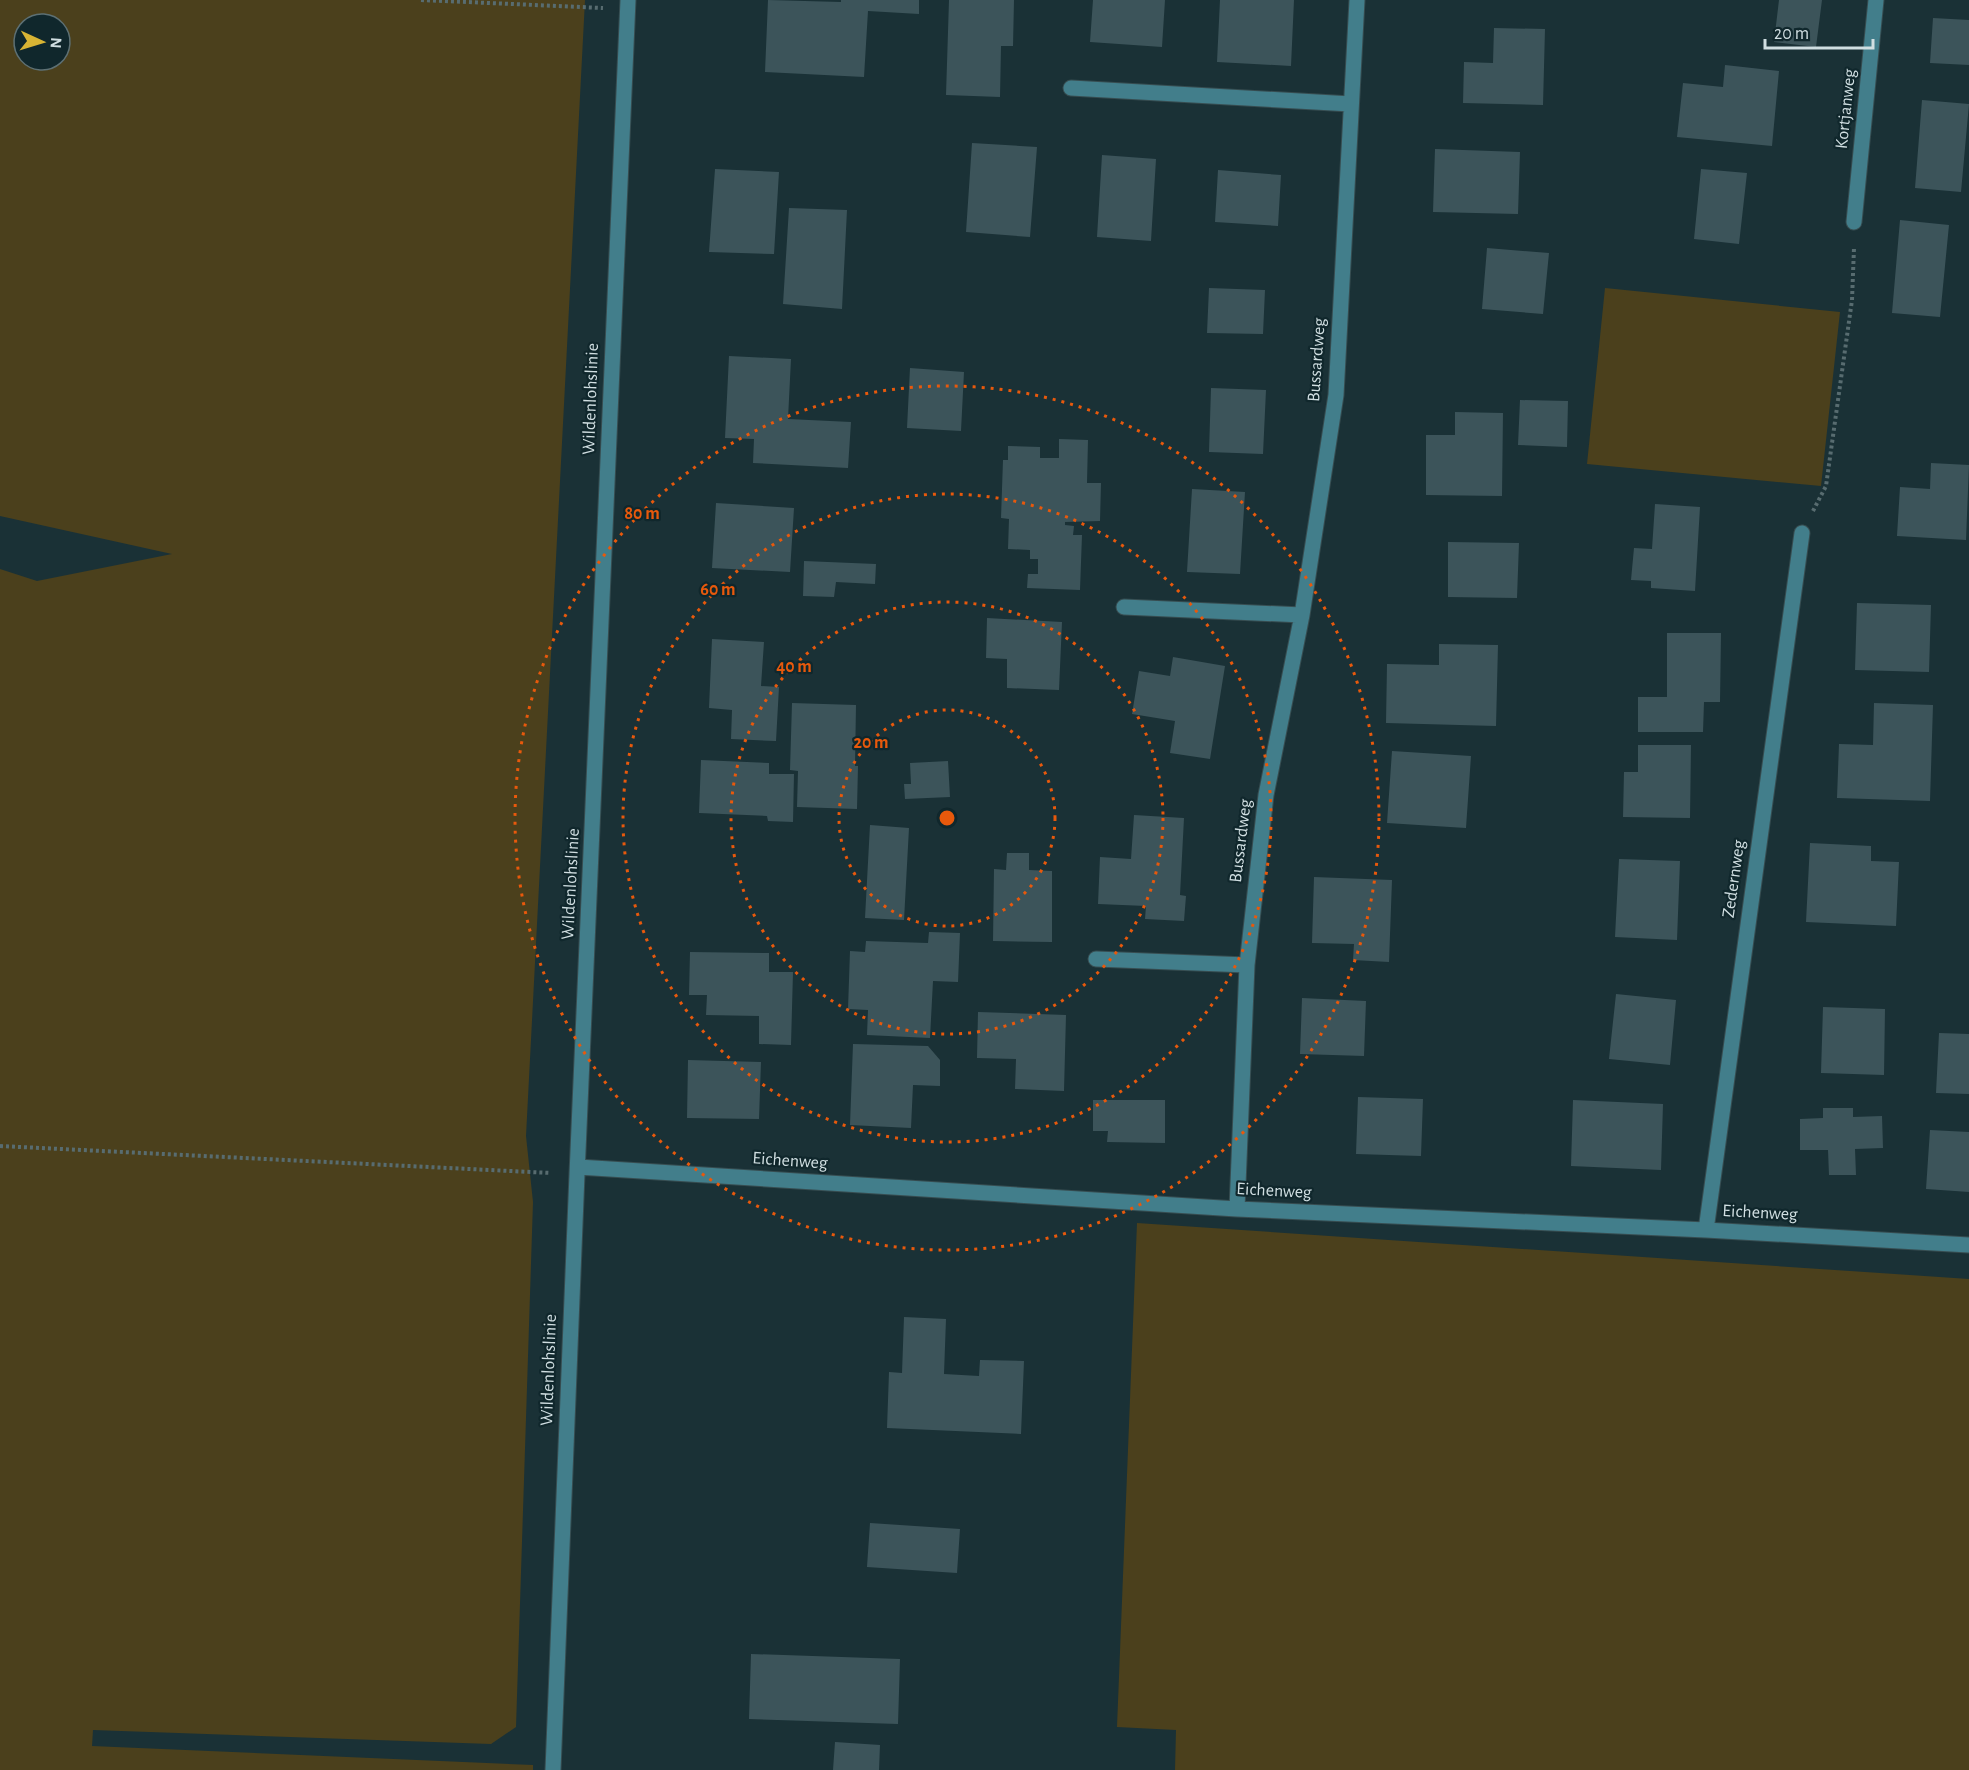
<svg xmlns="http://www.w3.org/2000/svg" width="1969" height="1770" font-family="'Alegreya Sans',sans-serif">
  <rect width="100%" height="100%" fill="#1a3136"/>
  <path fill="#4b401c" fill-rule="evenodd" d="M0 0H585L526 1136 533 1202 516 1727 491 1744 93 1730 92 1746 533 1765V1770H0V569L37 581 172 554 0 516ZM24 24H60V60H24Z
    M1605 288 1840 312 1821 486 1587 464Z
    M1137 1223 1969 1279V1770H1175L1176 1730 1117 1727Z"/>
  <path fill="#3c545a" d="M768 0 841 2V0H919V14L868 11 864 77 765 72Z
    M949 0H1014L1013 46H1001L1000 97 946 95Z
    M1093 0H1165L1162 47 1090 42Z
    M1220 0H1294L1291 66 1217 62Z
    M1779 0H1822L1816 47 1774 42Z
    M1933 18 1969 20V65L1930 63Z
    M1494 28 1545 29 1543 105 1463 103 1464 62 1493 63Z
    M1725 65 1779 71 1772 146 1677 137 1683 83 1723 87Z
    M1922 100 1969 104 1961 192 1915 188Z
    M972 143 1037 147 1030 237 966 232Z
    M1435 149 1520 152 1518 214 1433 212Z
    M1102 155 1156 159 1151 241 1097 237Z
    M715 169 779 172 774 254 709 252Z
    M1701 169 1747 173 1739 244 1694 239Z
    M1218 170 1281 175 1278 226 1215 222Z
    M789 208 847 210 842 309 783 304Z
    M1900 220 1949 225 1940 317 1892 313Z
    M1487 248 1549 253 1543 314 1482 309Z
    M1209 288 1265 290 1263 334 1207 333Z
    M729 356 791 359 788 419 851 422 848 468 753 463 754 439 725 438Z
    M910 368 964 372 961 431 907 428Z
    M1211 388 1266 390 1263 454 1209 452Z
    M1520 400 1568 401 1567 447 1518 445Z
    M1455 412 1503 413 1502 496 1426 495V435H1455Z
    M1059 439 1088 440 1087 483H1101L1100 521 1065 522V525L1074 526 1073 535H1082L1080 590 1027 588 1028 574H1038V559H1030V550L1008 549 1009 519 1001 518 1003 460H1008V446L1040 447V458H1059Z
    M1931 463 1969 465 1966 540 1897 536 1900 487 1930 489Z
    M1192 489 1245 492 1240 574 1187 572Z
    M716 503 794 508 790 572 712 568Z
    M1655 504 1700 507 1695 591 1651 588V581L1631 580 1634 548 1652 549Z
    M1448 542 1519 543 1517 598 1448 597Z
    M804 561 876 564 875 584 836 582 834 597 803 596Z
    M1857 603 1931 605 1929 672 1855 670Z
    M987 618 1062 622 1059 690 1007 688V659L986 658Z
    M1667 633H1721L1720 702H1704L1703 732H1638V697H1667Z
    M712 639 764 642 761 686 779 687 776 741 731 739 732 710 709 708Z
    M1439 644 1498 645 1496 726 1386 723 1387 664 1439 665Z
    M1173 657 1225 666 1210 759 1170 753 1175 721 1132 714 1139 671 1170 676Z
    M792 703 856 705 855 766H858L857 809 797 807 798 771 790 770Z
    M1874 703 1933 705 1930 801 1837 798 1839 744 1873 745Z
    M1638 745H1691L1690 818 1623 817 1624 772H1638Z
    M1392 751 1471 756 1466 828 1387 823Z
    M701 760 769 763V774H794L793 822 768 821 767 816 699 813Z
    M948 761 950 797 905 799 904 784H911L910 763Z
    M1134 815 1184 818 1180 895 1186 896 1184 921 1145 919 1146 906 1098 904 1100 857 1131 859Z
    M870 825 909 828 904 920 865 918Z
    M1810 843 1871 846V861L1899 862 1896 926 1806 922Z
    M1007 853H1029V870L1052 871V942L993 941 994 869 1006 870Z
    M1619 859 1680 861 1677 940 1615 937Z
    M1314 877 1392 880 1389 962 1353 960 1354 944 1312 943Z
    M929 932 960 933 958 982 933 981 930 1038 867 1035 868 1010 848 1009 850 951 865 952 866 941 928 943Z
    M690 952 769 953V972H793L791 1045 759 1044V1016L706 1015 707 995H689Z
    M1616 994 1676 1000 1670 1065 1609 1059Z
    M1302 998 1366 1001 1364 1056 1300 1054Z
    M1823 1007 1885 1009 1884 1075 1821 1073Z
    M978 1012 1066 1015 1064 1091 1015 1089 1016 1059 977 1058Z
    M1939 1033 1969 1034V1094L1936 1093Z
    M853 1044 928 1046 940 1060V1086L913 1085 911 1128 850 1125Z
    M688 1060 761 1062 759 1119 687 1118Z
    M1358 1097 1423 1099 1421 1156 1356 1154Z
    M1093 1100H1165V1143L1107 1142 1108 1131H1093Z
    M1573 1100 1663 1104 1661 1170 1571 1166Z
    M1823 1108H1853V1117L1882 1116 1883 1148 1855 1149 1856 1175H1829L1828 1150H1800V1119L1823 1118Z
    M1930 1130 1969 1132V1192L1926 1189Z
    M904 1317 946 1319 944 1374 979 1376 980 1360 1024 1361 1021 1434 887 1428 889 1372 902 1373Z
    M870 1523 960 1529 957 1573 867 1567Z
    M751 1654 900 1659 898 1724 749 1719Z
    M835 1742 880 1745 879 1770H833Z"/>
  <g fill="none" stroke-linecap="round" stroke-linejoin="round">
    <defs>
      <path id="minor" d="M1071 88 1351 104
        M1854 222 1876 0
        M1124 607 1302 615
        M1096 959 1247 965
        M578 1167 1237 1209 1706 1230 1969 1245
        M1237 1209 1247 965 1266 795 1302 615 1336 395 1357 0
        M1706 1230 1802 533
        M553 1770 577 1174 628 0"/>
    </defs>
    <use href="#minor" stroke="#374d51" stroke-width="17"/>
    <path stroke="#586c70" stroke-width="4" stroke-dasharray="3 3" stroke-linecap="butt" d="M421 0 603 8
      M1813 511 1826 486 1852 300 1854 248
      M0 1146 551 1173"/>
    <use href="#minor" stroke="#427e8b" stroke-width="15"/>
  </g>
  <g fill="none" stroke="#e8590c" stroke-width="3" stroke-dasharray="3 6">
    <circle cx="947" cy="818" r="108"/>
    <circle cx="947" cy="818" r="216"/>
    <circle cx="947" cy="818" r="324"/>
    <circle cx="947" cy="818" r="432"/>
  </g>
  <g text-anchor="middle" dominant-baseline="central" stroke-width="4.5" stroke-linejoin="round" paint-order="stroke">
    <g font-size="18" fill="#d0dee1" stroke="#10272c">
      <text transform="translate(1846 109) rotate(-84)">Kortjanweg</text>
      <text transform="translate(1317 360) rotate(-86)">Bussardweg</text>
      <text transform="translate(591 399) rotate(-88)">Wildenlohslinie</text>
      <text transform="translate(1241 841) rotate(-83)">Bussardweg</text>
      <text transform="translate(1734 879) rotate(-82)">Zedernweg</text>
      <text transform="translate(571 884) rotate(-87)">Wildenlohslinie</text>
      <text transform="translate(790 1161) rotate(4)">Eichenweg</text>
      <text transform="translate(1274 1191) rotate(3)">Eichenweg</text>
      <text transform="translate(1760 1213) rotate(3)">Eichenweg</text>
      <text transform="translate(549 1370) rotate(-88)">Wildenlohslinie</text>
    </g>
  </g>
  <circle cx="947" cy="818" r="9" fill="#e8590c" stroke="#10272c" stroke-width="3"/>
  <g font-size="18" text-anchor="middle" font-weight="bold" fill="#e8590c" stroke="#10272c" stroke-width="4.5" stroke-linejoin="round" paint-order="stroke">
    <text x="642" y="519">80 m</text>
    <text x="718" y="595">60 m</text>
    <text x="794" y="672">40 m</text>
    <text x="871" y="748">20 m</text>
  </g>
  <g transform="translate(42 42) rotate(94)"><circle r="28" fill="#10272c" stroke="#5d7074" stroke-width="1.5"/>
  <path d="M0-4.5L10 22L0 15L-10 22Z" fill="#d8b434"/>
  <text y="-9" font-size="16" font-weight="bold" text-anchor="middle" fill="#d0dee1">N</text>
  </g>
  <path d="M1765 39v9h108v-9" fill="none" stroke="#d0dee1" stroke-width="3"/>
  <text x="1774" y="39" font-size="18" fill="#d0dee1" stroke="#10272c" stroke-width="4.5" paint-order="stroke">20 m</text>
</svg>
